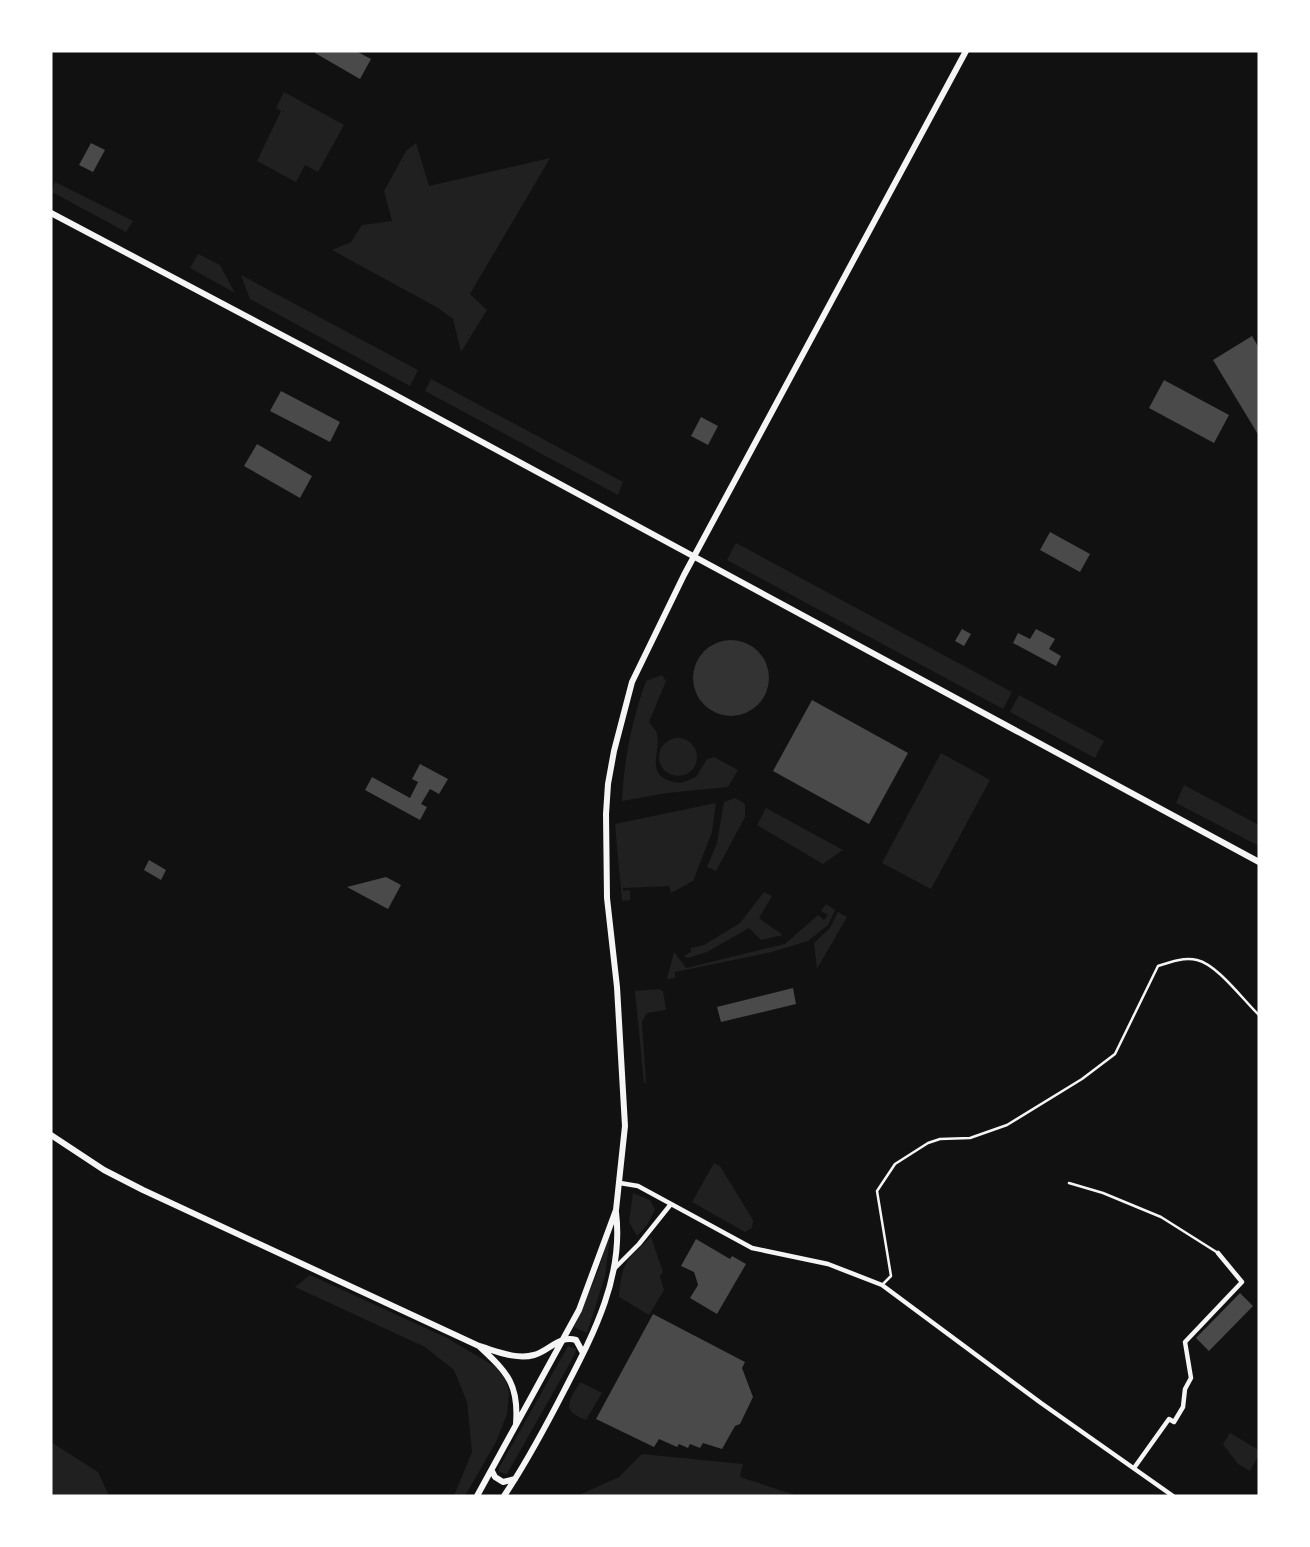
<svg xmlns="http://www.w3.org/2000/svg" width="1310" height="1547" font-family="'Nunito Sans',sans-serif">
  <rect width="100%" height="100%" fill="#111"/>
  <path fill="#202020" d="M284 92 344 125 318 172 305 165 296 182 257 161 281 111 276 108Z
    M416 143 429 186 550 158 470 294 487 310 461 352 453 319 438 308 332 250 351 242 362 225 392 221 384 191 406 151Z
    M55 182 133 221 126 232 52 192Z
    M198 254 220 265 235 293 190 268Z
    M241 275 418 370 410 386 250 299Z
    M431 379 623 482 618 495 425 391Z
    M736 543 1012 692 1003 709 727 560Z
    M662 675 666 681 649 722C651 725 654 728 656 731 664 751 639 778 681 783L696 777 707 759 714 757 738 770 728 787 667 793 622 801C624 759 632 720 646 681Z
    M1019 695 1104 741 1095 758 1010 712Z
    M659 757a19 19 0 1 1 38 0a19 19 0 1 1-38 0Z
    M941 753 990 780 931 889 882 863Z
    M1184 785 1259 825V846L1176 803Z
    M735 798 745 804V817L716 871 707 867 717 843 724 802Z
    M716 803 712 832 693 881 671 893 669 886 623 888V891L630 890V900L622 901 615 824Z
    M766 808 843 850 823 864 757 825Z
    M764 892 772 896 759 918 783 935 761 940 749 928 707 952 688 958 684 956 691 952V948L704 945 740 923Z
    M826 904 835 910 828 925 808 941 772 952 675 972V978L667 979 674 952 686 968 785 944 818 915 824 920 828 915 821 911Z
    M838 912 847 917 817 969 814 943 830 928Z
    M659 989 663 991 666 1010 647 1013 642 1022 646 1083H644L635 991Z
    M714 1163 720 1166 753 1220 752 1228 745 1232 692 1202Z
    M633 1193 650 1200 655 1210 647 1225 637 1236 629 1222Z
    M611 1228 605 1276 587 1333 574 1327 599 1269Z
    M651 1237 663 1272 660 1276 664 1290 649 1315 619 1297C622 1261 625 1262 651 1237Z
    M310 1275 447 1338 496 1367 506 1381 509 1393 507 1414 496 1442 465 1496H454L472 1452 467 1402 454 1370 425 1347 295 1287Z
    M568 1346 576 1349 575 1354 507 1474 499 1472V1468Z
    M580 1382 602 1393 586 1420C560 1410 569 1402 580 1382Z
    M1230 1433 1259 1450V1455L1250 1471 1238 1464 1223 1444Z
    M51 1442 98 1472 109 1496H51Z
    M642 1454 743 1464 740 1477 798 1496H577L619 1477Z"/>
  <path fill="#333" d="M693 678a38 38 0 1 1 76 0a38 38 0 1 1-76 0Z"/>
  <path fill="#4a4a4a" d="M316 51H356L371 59 360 79 315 53Z
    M91 143 105 150 93 172 79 165Z
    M1252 336 1259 348V436L1213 360Z
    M1164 380 1229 415 1214 443 1149 408Z
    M281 391 340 422 330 442 270 411Z
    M701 417 718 426 708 445 691 436Z
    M257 444 312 476 300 498 244 466Z
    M1050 532 1090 554 1080 572 1040 550Z
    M962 629 971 634 964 646 955 641Z
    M1036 629 1055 639 1049 649 1061 656 1056 666 1013 643 1018 633 1030 639Z
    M812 700 908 753 869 824 773 771Z
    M420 764 448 779 439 794 430 789 421 804 427 807 420 820 365 790 372 777 410 798 418 782 412 779Z
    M149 860 166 870 161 880 144 870Z
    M386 877 401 885 388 909 347 887Z
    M793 988 796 1004 721 1022 717 1007Z
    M696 1239 730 1259 732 1256 746 1264 717 1314 690 1298 698 1285 696 1278 694 1272 681 1266Z
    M1240 1293 1253 1306 1209 1351 1196 1338Z
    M653 1314 745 1362 742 1368 753 1397 740 1424 735 1426 722 1449 703 1443 700 1448 690 1444 688 1448 679 1444 677 1447 659 1439 654 1447 596 1419Z"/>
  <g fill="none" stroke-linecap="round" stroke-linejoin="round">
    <path stroke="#f5f5f5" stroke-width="2.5" d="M1069 1183 1103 1193 1161 1217 1218 1253
      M882 1285 891 1276 877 1191 895 1164 928 1143 940 1139 970 1138 1007 1125 1082 1079 1115 1054 1158 966C1170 962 1184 957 1197 960 1218 965 1243 1000 1259 1015"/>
    <path stroke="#f5f5f5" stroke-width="4.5" d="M620 1183 638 1186 752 1248 828 1264 882 1285 1041 1403 1173 1496
      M614 1269 639 1244 671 1204
      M1134 1468 1169 1419 1174 1422 1183 1407 1185 1389 1191 1378 1185 1342 1242 1282 1218 1253"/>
    <path stroke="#f5f5f5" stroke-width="6" d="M51 213 384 389 1259 862
      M51 1135 104 1170 143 1190 479 1346C496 1351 516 1360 534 1355 549 1351 559 1335 576 1340L583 1353
      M480 1347C508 1373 519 1385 516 1424
      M492 1471 495 1477 503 1482 515 1479
      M477 1496 579 1310 616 1210 625 1126 617 987 607 898 606 814 608 784 614 751 632 682 684 575 966 51
      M504 1496C527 1462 546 1426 565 1389 594 1333 624 1276 616 1212"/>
  </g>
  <rect width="1310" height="1547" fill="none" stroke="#ffffff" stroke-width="105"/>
</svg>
